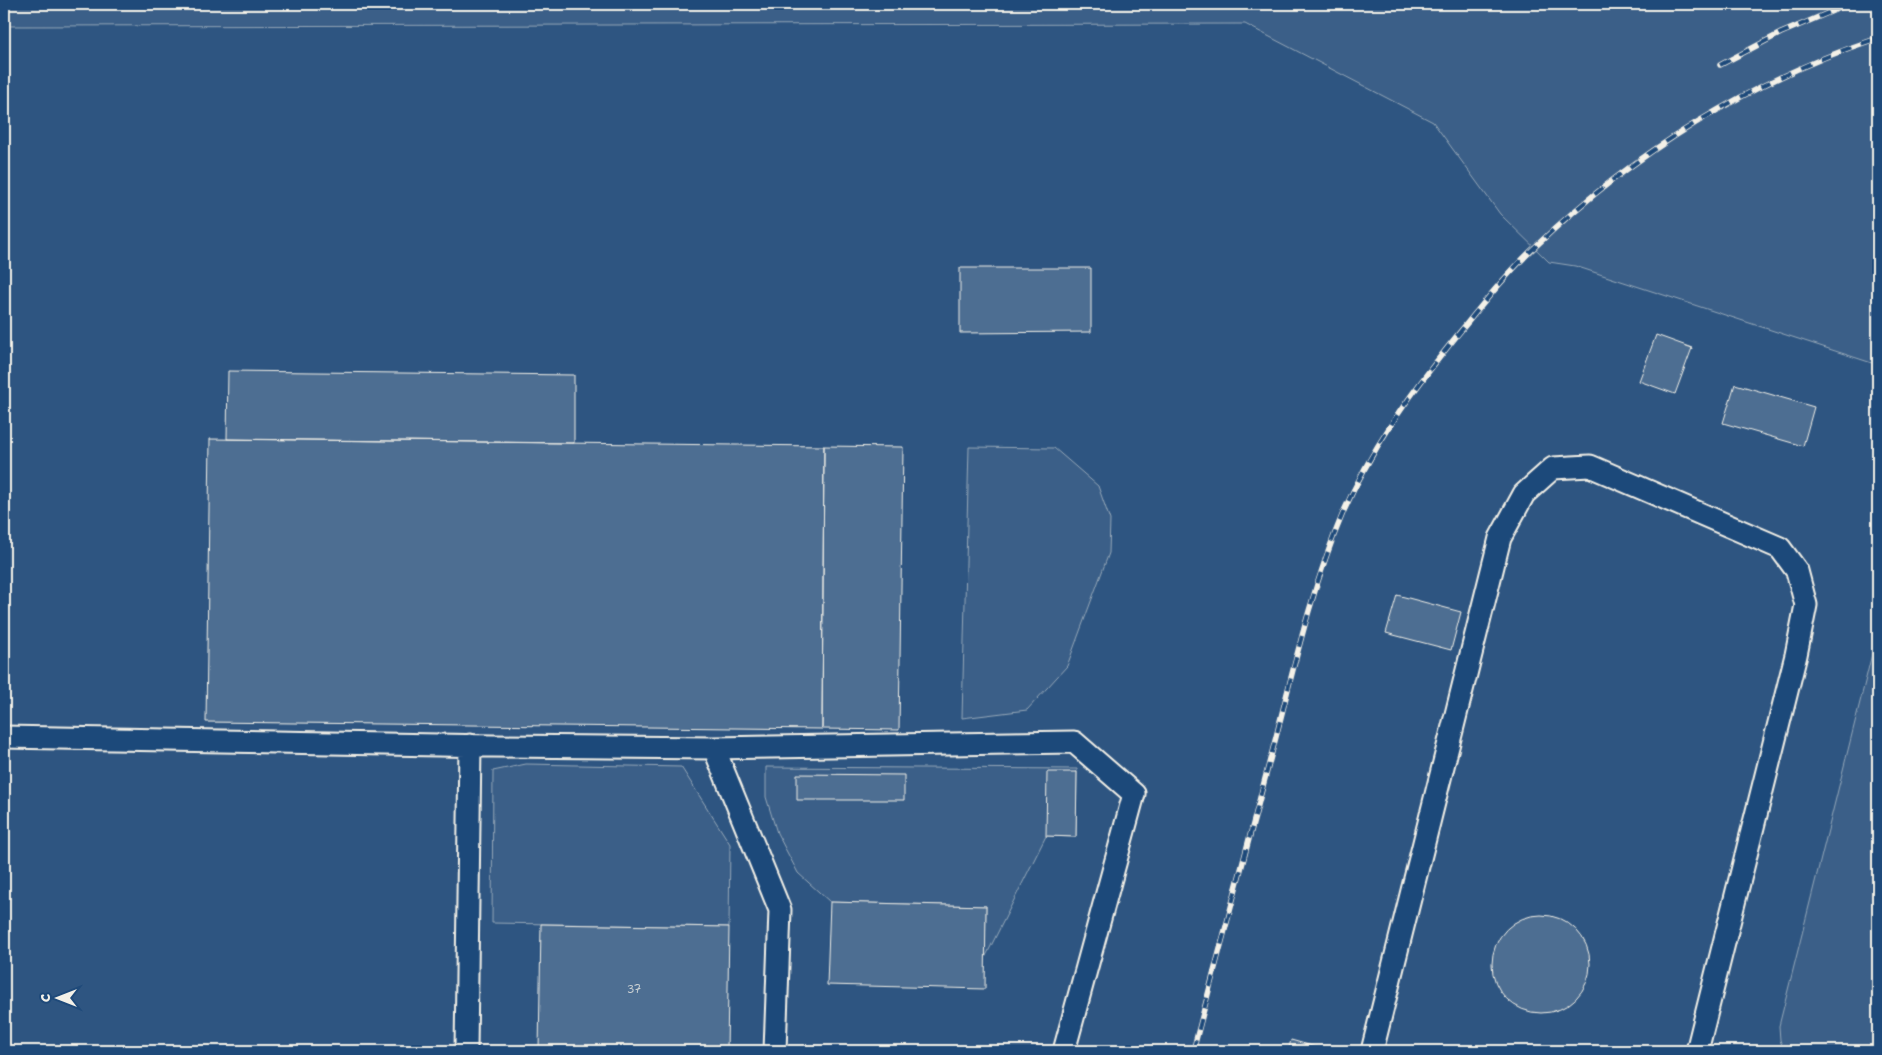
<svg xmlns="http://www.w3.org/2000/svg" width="1882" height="1055" font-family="'Shantell Sans',sans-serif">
  <rect width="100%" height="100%" fill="#1f4a7a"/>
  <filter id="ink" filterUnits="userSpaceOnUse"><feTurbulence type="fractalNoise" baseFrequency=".02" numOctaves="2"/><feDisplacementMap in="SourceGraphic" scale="10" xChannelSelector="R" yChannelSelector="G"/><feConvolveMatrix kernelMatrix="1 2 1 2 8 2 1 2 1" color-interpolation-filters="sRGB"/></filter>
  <g filter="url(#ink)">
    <path fill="#2d5581" d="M1245 24 1434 122 1500 214 1549 262 1575 266 1878 365V630L1779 1026 1780 1040 1784 1051H4V26Z"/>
    <path fill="#3a5f88" stroke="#97a8b8" d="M4 4H1878V365L1575 266 1549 262 1500 214 1433 122 1245 24 4 26Z
      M969 447 1054 448 1098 486 1110 520 1109 553 1067 666 1027 710 962 718Z
      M1878 630V1051H1784L1780 1040 1779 1026Z
      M526 764 681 767 730 844 729 927 492 923 493 771Z
      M766 767 1077 769 1076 837 1046 836 985 958 986 906 830 902 798 873 777 833 766 797Z"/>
    <path fill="#4d6e92" stroke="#f4f1e8" d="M960 268H1091V332L960 333Z
      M1656 335 1692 348 1675 394 1639 381Z
      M228 371 574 375V443L227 439Z
      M1735 384 1814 407 1803 446 1723 423Z
      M210 439 824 446 822 729 206 722Z
      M824 446 903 447 899 730 822 729Z
      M1397 595 1461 612 1451 650 1386 633Z
      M1047 772H1077L1076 837 1046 836Z
      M797 774 904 775V800H797Z
      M830 902 986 906 985 989 827 985Z
      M1492 964a49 49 0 1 1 98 0a49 49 0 1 1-98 0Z
      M541 924 729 927 727 1051H539Z
      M1291 1040 1330 1051H1288Z"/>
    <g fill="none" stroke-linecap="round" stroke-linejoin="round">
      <defs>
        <path id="lane" d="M4 737 493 746 714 748 1074 742 1134 794 1064 1051
          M714 748 780 910 775 1051
          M466 1051 470 745
          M1372 1051 1500 538 1524 494 1553 468 1590 466 1780 548 1797 571 1806 605 1796 655 1697 1051"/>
      </defs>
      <use href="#lane" stroke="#f4f1e8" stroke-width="25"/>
      <use href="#lane" stroke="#1f4a7a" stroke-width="21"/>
      <defs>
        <path id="rail" d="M1720 65 1781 33 1849 4
          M1193 1051C1221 946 1248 842 1276 737 1295 662 1313 584 1343 513 1371 449 1408 397 1451 343 1478 310 1505 275 1536 246 1633 153 1751 80 1878 38"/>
      </defs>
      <use href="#rail" stroke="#f4f1e8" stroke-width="5.5"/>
      <use href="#rail" stroke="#1f4a7a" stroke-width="4" stroke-dasharray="11" stroke-linecap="butt"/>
    </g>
  </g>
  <g text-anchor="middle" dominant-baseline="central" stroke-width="4" stroke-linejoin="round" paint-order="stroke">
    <g font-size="11" fill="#cad0d2">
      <text x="634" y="989">37</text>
    </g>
  </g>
  <rect width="1882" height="1055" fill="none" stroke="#1f4a7a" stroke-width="20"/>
  <rect x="10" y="10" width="1862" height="1035" fill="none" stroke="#f4f1e8" stroke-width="2" filter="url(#ink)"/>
  <g transform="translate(58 998) rotate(270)" stroke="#1f4a7a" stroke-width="4" paint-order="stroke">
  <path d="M0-4L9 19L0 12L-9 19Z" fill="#f4f1e8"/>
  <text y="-8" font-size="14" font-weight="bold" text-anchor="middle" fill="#f4f1e8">С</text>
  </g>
</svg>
